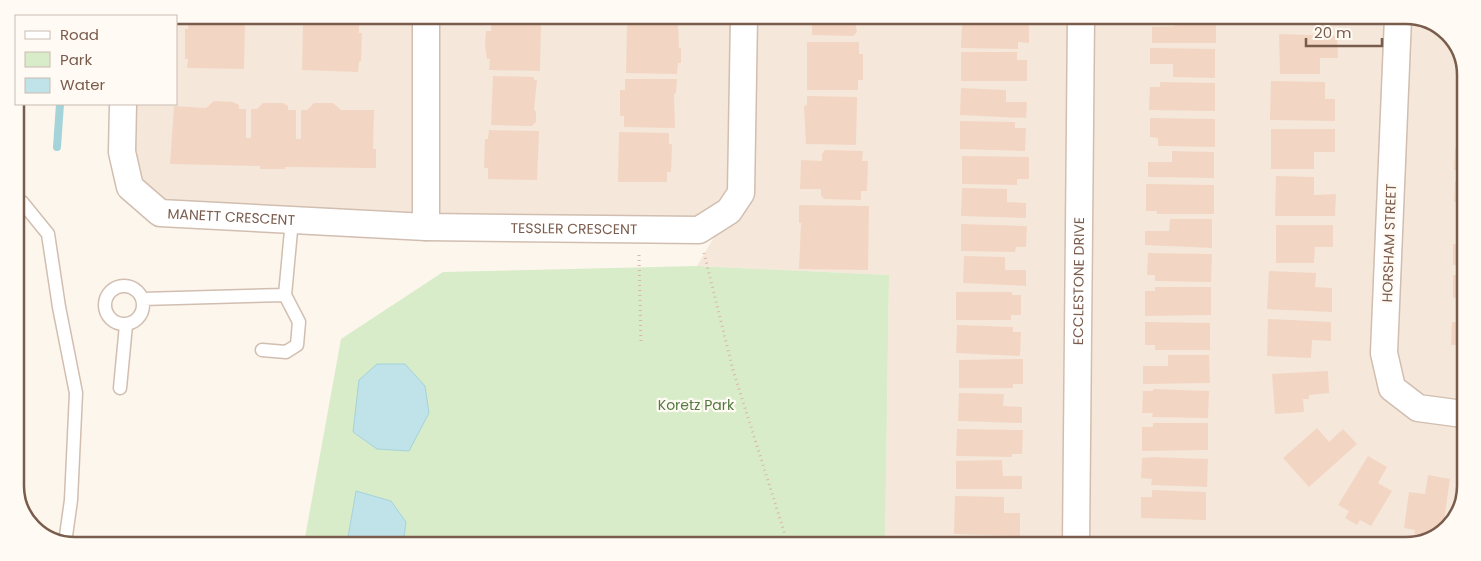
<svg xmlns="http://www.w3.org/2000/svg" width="1481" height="561" font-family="Poppins,sans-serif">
  <rect width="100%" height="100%" fill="#fdf6ec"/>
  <path fill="#f5e8da" d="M124 15 1425 18 1453 38 1466 71 1463 505 1442 534 1406 546 885 545 889 275 697 266 729 212 699 230 160 213 130 187 123 104H176V16Z"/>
  <path fill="#d8ecc9" d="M697 266 889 275 885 545 304 543 341 339 443 272Z"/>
  <path fill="#bfe3e8" stroke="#a5d3da" d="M377 364H405L425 386 429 413 409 451 377 449 353 432 359 380Z
    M356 491 391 501 406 522 403 544 347 543Z"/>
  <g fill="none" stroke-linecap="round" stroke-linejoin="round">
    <path stroke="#a5d3da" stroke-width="8" d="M57 147 60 104"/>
  </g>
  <path fill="#f3d5c3" d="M635 16H677V19L635 18Z
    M812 17H854L857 32 853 36 812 35Z
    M1175 18H1216V43H1152V27L1175 26Z
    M1298 18H1339L1338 25Z
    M189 20 245 21 244 69 187 68 188 59H185V29H188Z
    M962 20 1029 21V43L1018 42V49L961 48Z
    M491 21 541 22 540 71 489 70 490 59H487L485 47 486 31H491Z
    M303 23 359 24V33H362L361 61 359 62 358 72 302 70Z
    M627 24 678 25 679 48H681V63H678L677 74 626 73Z
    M1279 34 1337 36 1338 58H1320V74H1280Z
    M807 42H859V54H863V80H858V90H807Z
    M1150 48 1215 49V78L1173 77V64H1150Z
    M961 52H1017V60H1027V81H961Z
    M1457 55H1460L1466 71V78H1456Z
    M493 76 534 77V80H537L534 109 536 112V122L532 126 491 125Z
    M625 79H677L676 93 674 94 675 128 624 127V116H620V90H625Z
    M1271 81 1325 82V99H1335V121L1270 120Z
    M1160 82 1215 83V111L1149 110 1150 87H1160Z
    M1458 87H1466V109H1458Z
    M961 88 1006 90V102H1027L1026 118 960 115Z
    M807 96 857 97 856 145 806 144 804 106 807 105Z
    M214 101 233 102 239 105V109H246V138H251V109H257L263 103H283L288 106V110H296V139H301V110H307L314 103H333L341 110H374L373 149H376V168L285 167V169H260V166L170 164 174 106 206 108Z
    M1150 118 1215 119V147L1158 146V138L1150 137Z
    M960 121 1015 122V128H1026L1025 151 960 149Z
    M1271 129H1335V152H1314V169H1271Z
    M489 130 539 131 537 180 488 179V168H484L485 139H488Z
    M619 132 669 133V144H672L671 172H667V182H618Z
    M1455 148 1465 149V170H1454Z
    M825 150 863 151 862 161H868L867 191H861V200L824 199 821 195V189H800L801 160 822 161V154Z
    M1172 151 1214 152V178L1148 177V162H1172Z
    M962 156 1029 157V179H1017V185L962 184Z
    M1276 176 1314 177V195L1336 194 1335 216H1275Z
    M1455 181H1465V202H1454Z
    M1146 184 1214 185V214H1157V211H1146Z
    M962 188 1007 189V202L1026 203V218L961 216Z
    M799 205 869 206 868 270 799 269 801 223H799Z
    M1170 219H1212V248L1145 245V231H1169Z
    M961 224 1027 226 1026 247H1016L1015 252 961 251Z
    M1276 225H1333V247H1315L1314 263H1276Z
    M1453 244H1465L1464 265H1453Z
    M1148 253 1212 254 1211 282 1155 281V275H1147Z
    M964 256 1005 257V270H1026V286L963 283Z
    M1269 271 1316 273 1315 287 1332 288V312L1267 309Z
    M1453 275H1464V298H1453Z
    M1155 287H1211V315L1145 316V291H1155Z
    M956 292H1012V295H1021V315H1011V320H956Z
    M1268 319 1331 322V341L1312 340 1311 358 1267 356Z
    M1145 322 1210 323V350H1155V345H1145Z
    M1452 322H1464V345H1451Z
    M957 325 1013 327V332H1021L1020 356 956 353Z
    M1168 355H1209L1210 383 1143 384V366H1168Z
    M1023 359V384H1013V388H959V360Z
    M1328 371 1329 393 1309 395V399H1303L1304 412 1275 414 1272 374Z
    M1153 389 1209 391 1208 418 1152 417 1153 413H1142L1143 391H1153Z
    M959 393 1004 394 1003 406 1022 407V423L958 421Z
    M1153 423H1208V450L1142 451V427H1153Z
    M1317 428 1329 442 1343 429 1357 444 1309 487 1283 458Z
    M957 429 1023 430 1022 454H1012V457L956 456Z
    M1368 456 1387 467 1378 483 1392 491 1371 526 1360 520 1357 525 1345 518 1349 511 1338 505Z
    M1152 457 1208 459 1207 487 1151 485 1152 479 1141 478 1142 458Z
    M1002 460 1003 476H1022V489H956V461Z
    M1428 475 1450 479 1442 534 1429 531 1428 538 1414 536 1415 530 1404 528 1409 492 1425 494Z
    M1461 477 1463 478V505L1455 516Z
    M1152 490 1206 492V520L1141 518V497H1152Z
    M955 496 1004 497V513H1020V536L954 534Z"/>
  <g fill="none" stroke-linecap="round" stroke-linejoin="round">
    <defs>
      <path id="service" d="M15 200 22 202 48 234 59 307 76 393 71 500 65 543
        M105 305a19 19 0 1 1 38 0a19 19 0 1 1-38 0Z
        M142 299 285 295
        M262 350 286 352 297 345 299 322 285 295 292 220
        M120 388 126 325"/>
      <g id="minor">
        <path d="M124 16V15"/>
        <path id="s1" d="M426 16V227L699 230 729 211 741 193 744 17"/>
        <path d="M1398 18 1384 353 1392 388 1418 408 1463 414"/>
        <path id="s2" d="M123 104 122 152 130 187 160 213 426 227"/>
        <path id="s3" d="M1076 545 1081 17"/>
      </g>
    </defs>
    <use href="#service" stroke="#d1beb0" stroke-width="15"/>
    <use href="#minor" stroke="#d1beb0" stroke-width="29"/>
    <path stroke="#d9b8a5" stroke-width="3" stroke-dasharray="1 4" stroke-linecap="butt" d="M704 253 733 370 788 544
      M639 255 641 345"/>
    <use href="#service" stroke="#fff" stroke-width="12"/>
    <use href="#minor" stroke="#fff" stroke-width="26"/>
  </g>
  <g text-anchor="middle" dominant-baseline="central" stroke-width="4.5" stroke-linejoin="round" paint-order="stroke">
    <g font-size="14" fill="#7a5c4d" stroke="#fffaf3">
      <text stroke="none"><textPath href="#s2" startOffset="195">MANETT CRESCENT</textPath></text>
      <text stroke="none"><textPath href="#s1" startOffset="359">TESSLER CRESCENT</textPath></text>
      <text transform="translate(1389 243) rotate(-88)">HORSHAM STREET</text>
      <text stroke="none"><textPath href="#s3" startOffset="264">ECCLESTONE DRIVE</textPath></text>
    </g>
    <g font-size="14" fill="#537a41" stroke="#fffaf3">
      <text x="696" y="405">Koretz Park</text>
    </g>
  </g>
  <path d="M0 0H1481V561H0ZM75 24H1406A51 51 0 0 1 1457 75V486A51 51 0 0 1 1406 537H75A51 51 0 0 1 24 486V75A51 51 0 0 1 75 24Z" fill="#fffaf3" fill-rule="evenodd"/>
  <path fill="none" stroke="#7a5c4d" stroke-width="2.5" d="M75 24H1406A51 51 0 0 1 1457 75V486A51 51 0 0 1 1406 537H75A51 51 0 0 1 24 486V75A51 51 0 0 1 75 24Z"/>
  <rect x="15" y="15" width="162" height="90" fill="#fffaf3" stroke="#cabbb1"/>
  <rect x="25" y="31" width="25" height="8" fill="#ffffff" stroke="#cabbb1"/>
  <text x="60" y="40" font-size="15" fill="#7a5c4d">Road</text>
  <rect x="25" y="52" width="25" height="15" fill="#d8ecc9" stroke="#cabbb1"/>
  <text x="60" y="65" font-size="15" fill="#7a5c4d">Park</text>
  <rect x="25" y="78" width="25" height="15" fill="#bfe3e8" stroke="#cabbb1"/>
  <text x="60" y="90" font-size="15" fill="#7a5c4d">Water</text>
  <path d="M1306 38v8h76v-8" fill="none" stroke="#7a5c4d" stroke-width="2.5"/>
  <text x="1314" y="38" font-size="15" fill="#7a5c4d" stroke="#fffaf3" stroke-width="4" paint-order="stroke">20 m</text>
</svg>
